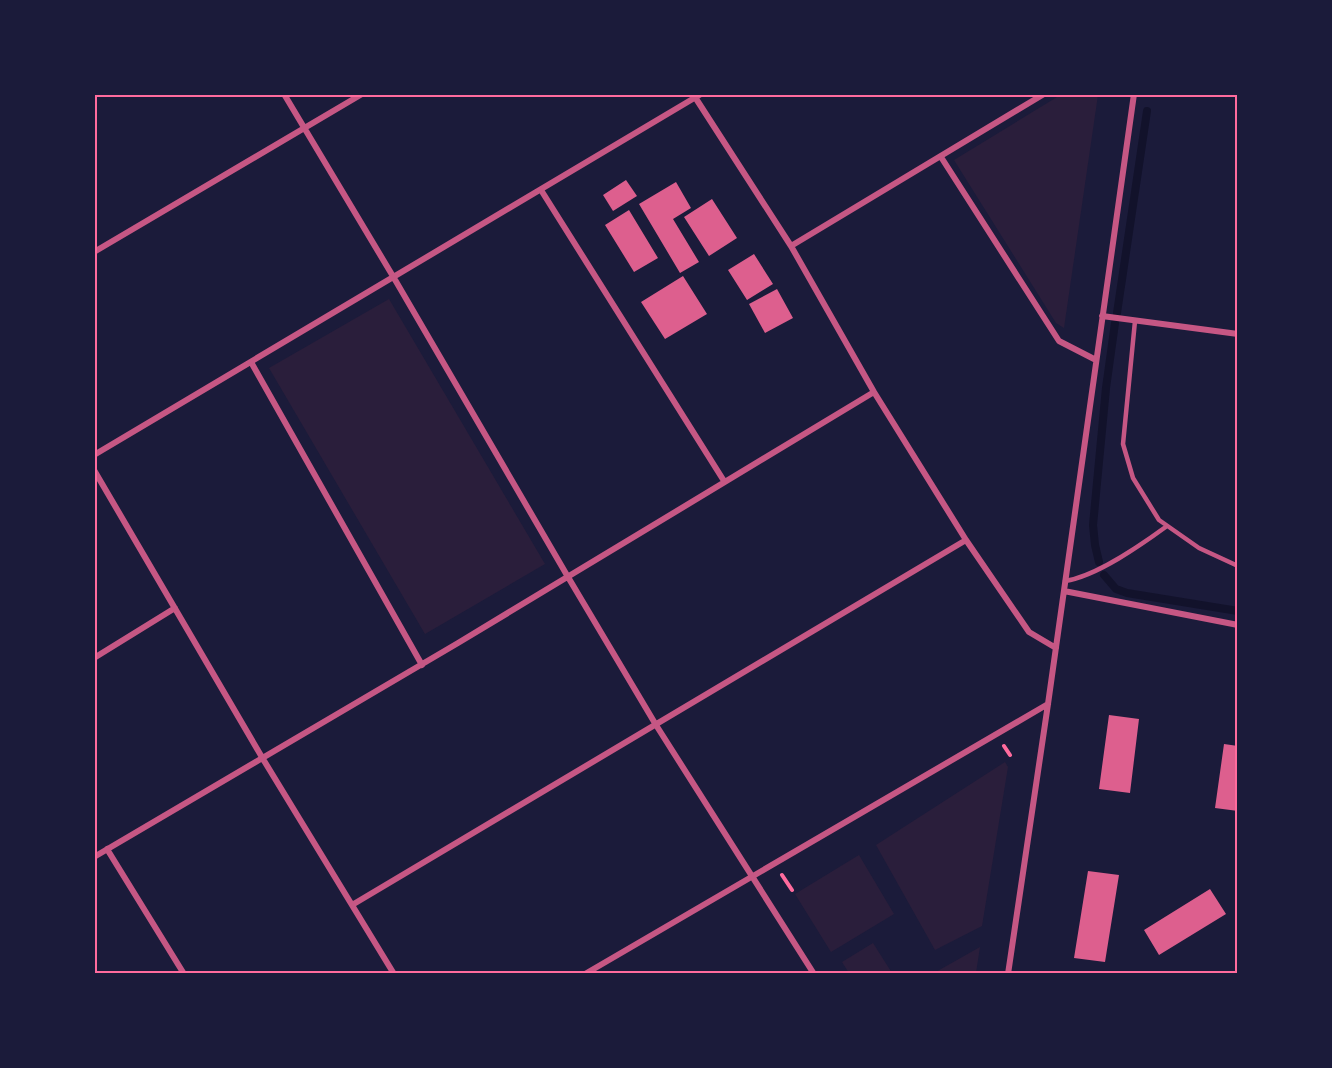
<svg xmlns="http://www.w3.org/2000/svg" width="1332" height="1068" font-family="Rubik,sans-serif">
  <rect width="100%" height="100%" fill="#1b1b3a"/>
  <path fill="#2a1e3b" d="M1062 94 1098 95 1064 328 1056 323 954 160Z
    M389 299 545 564 425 634 269 368Z
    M1005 762 1008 767 982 926 935 950 876 845Z
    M859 855 894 914 831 952 795 894Z
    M873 943 892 973H849L842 962Z
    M980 947 976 973H934Z"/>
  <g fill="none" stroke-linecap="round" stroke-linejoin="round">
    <path stroke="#12122b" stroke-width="8" d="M1117 313 1147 111
      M1099 562 1095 545 1093 525 1106 388 1115 323
      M1104 575 1116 589 1127 593 1238 611"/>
  </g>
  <path fill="#dd5f8e" d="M626 180 637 196 613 211 603 195Z
    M676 182 691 208 673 219 699 262 680 273 639 204Z
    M712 199 737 238 709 256 684 217Z
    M629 210 658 258 634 272 605 225Z
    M754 254 773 284 747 300 728 270Z
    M683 276 707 314 665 339 641 302Z
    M777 289 793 318 765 333 749 304Z
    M1109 715 1139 719 1130 793 1099 789Z
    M1224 744 1238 746V811L1215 808Z
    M1088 871 1119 875 1105 962 1074 958Z
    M1210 889 1226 914 1159 955 1144 930Z"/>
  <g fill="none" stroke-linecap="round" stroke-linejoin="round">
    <path stroke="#ff6b9d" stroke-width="4" d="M1004 746 1010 755
      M782 875 792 890"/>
    <path stroke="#c65784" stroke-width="4.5" d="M1135 321 1123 444 1133 478 1159 520 1199 548 1238 566
      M1065 581C1097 576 1141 545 1167 526"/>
    <path stroke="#c65784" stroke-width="6" d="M284 94 394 278 568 577 656 725 814 974
      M693 94 791 246 874 392 966 540 1029 632 1056 648
      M941 157 1059 341 1096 360
      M541 190 724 481
      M791 246 1044 94
      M94 252 362 94
      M1102 316 1238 334
      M251 362 422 665
      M94 455 701 94
      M94 470 263 759 394 974
      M1064 591 1238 625
      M94 658 175 608
      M107 849 184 974
      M94 857 458 643 874 392
      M352 905 966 540
      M585 974 1048 704
      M1008 974 1048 704 1134 94"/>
  </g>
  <rect width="1332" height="1068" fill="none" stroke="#1b1b3a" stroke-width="192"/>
  <rect x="96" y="96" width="1140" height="876" fill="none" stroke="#ff6b9d" stroke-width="2"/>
</svg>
